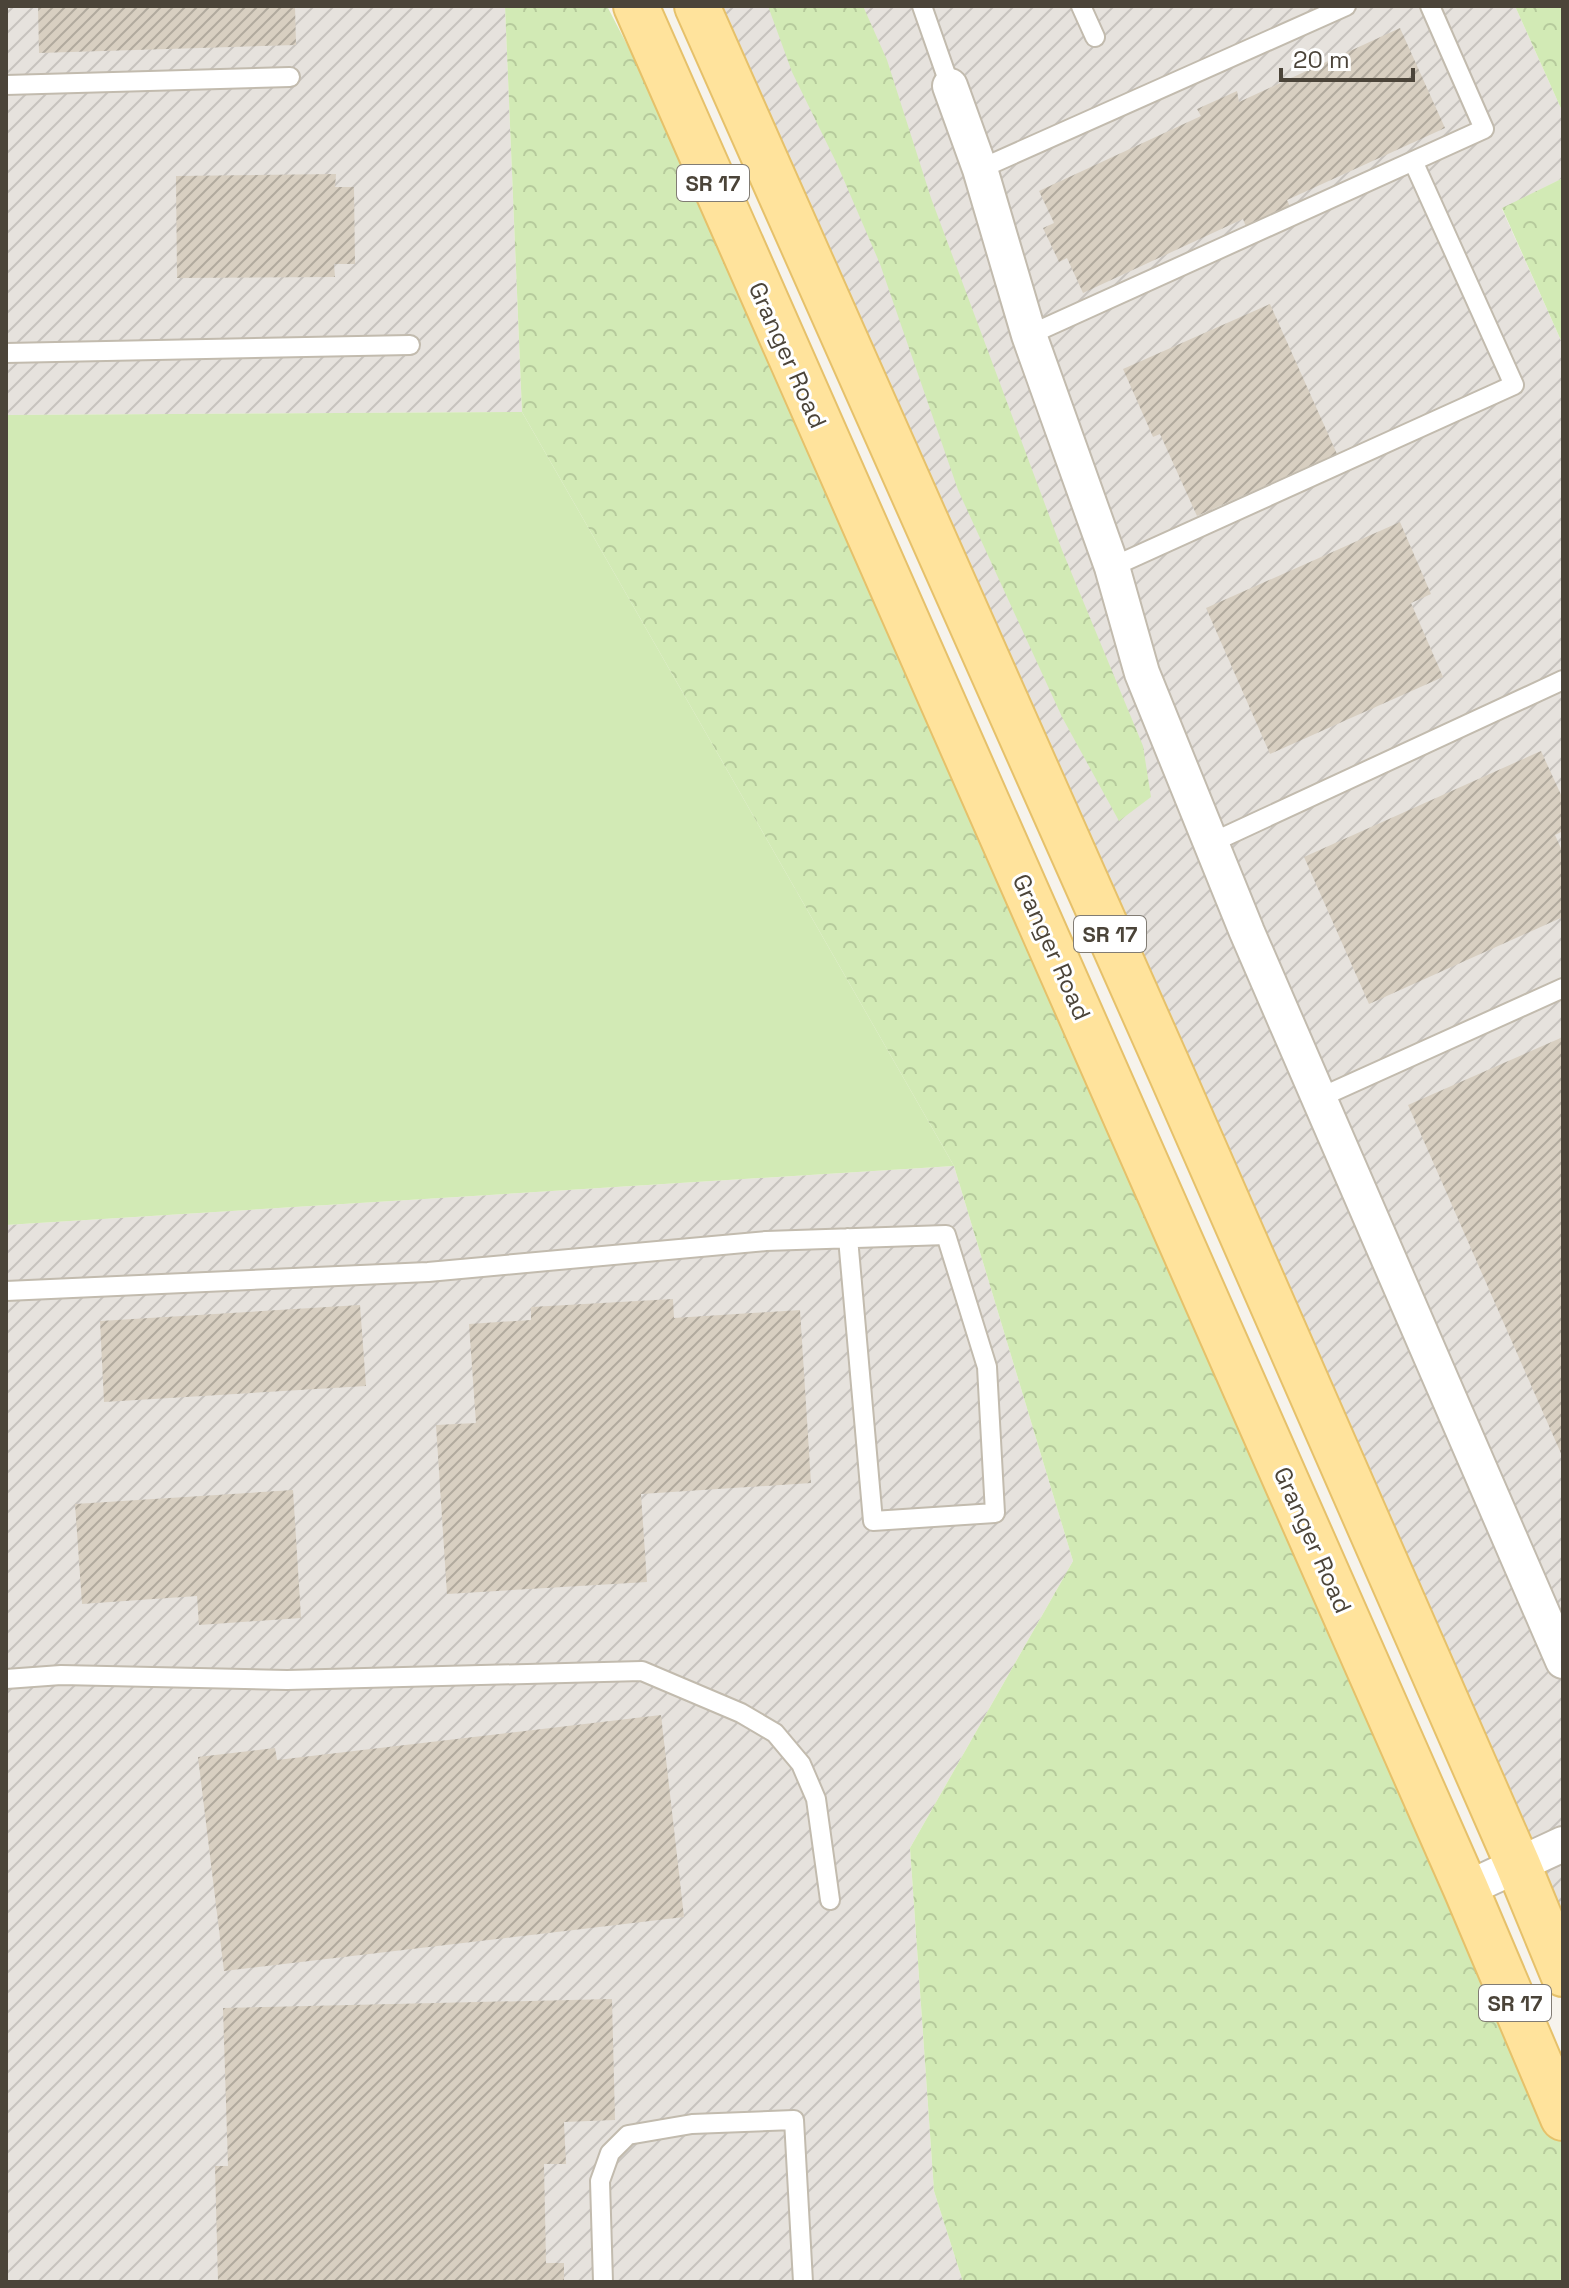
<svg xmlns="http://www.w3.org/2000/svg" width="1569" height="2288" font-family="'Space Grotesk',sans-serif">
  <defs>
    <pattern id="industrial-furrows" width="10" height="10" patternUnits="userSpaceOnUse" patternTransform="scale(2)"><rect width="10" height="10" fill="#e6e2dd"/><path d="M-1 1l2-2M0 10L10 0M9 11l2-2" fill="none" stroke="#c7c3be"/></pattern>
    <pattern id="forest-crowns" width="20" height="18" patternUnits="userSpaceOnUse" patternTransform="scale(2)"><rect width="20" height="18" fill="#d2eab5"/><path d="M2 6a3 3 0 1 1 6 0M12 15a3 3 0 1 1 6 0" fill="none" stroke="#b6ca9c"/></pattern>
    <pattern id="building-hatch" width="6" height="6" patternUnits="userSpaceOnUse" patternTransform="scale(2)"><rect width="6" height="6" fill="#d8cfc1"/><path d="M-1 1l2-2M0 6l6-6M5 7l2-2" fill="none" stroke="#b1aa9e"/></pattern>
  </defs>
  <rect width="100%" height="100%" fill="#f6f3ec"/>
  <path fill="url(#industrial-furrows)" d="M6 6H505L522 412 6 415Z
    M697 6H1515L1563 113V178L1502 209 1563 345V1974Z
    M954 1166 1073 1561 910 1848 934 2191 963 2282H6V1225Z"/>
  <path fill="#d2eab5" d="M522 412 954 1166 6 1225V415Z"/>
  <path fill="url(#forest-crowns)" d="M505 6H607L790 360 1563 2118V2282H963L934 2191 910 1848 1073 1561 954 1166 522 412Z
    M768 6H863L887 60 931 198 1062 550 1143 746 1151 797 1119 821 1062 717 958 490 880 264 837 164 792 72Z
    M1515 6H1563V113Z
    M1563 178V345L1502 208Z"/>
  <path fill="url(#building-hatch)" d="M38 6H295L296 45 39 53Z
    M1400 28 1445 128 1287 200 1291 209 1247 229 1243 219 1083 293 1067 258 1059 262 1043 228 1054 223 1039 191 1201 116 1197 109 1237 91 1239 102Z
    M336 174 335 187H354L355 264H334L335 277 177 278 176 176Z
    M1270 304 1337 454 1197 516 1160 434 1153 437 1123 369Z
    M1400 522 1431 594 1411 603 1443 677 1270 754 1206 608Z
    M1541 751 1563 799V831L1555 835 1563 853V917L1369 1004 1304 857Z
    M1563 1037V1458L1408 1105Z
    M673 1299 674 1318 800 1310 811 1483 641 1494 647 1582 447 1594 436 1425 476 1423 469 1324 531 1320V1307Z
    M360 1305 366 1386 104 1402 100 1321Z
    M293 1490 301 1618 199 1625 197 1596 82 1604 75 1504Z
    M661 1715 684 1917 224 1971 198 1757 275 1748 277 1760Z
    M612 1999 615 2120 564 2122 566 2164H544L546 2263H564V2282H218L215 2166H228L223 2008Z"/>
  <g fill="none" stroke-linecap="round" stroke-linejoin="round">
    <defs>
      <path id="service" d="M922 6 950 86
        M1081 6 1095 37
        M6 85 290 77
        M980 169 1346 6
        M1029 335 1484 129 1430 6
        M6 353 410 345
        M1112 567 1514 385 1413 161
        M1211 843 1563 680
        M1319 1098 1563 988
        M6 1291 428 1272 766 1241 946 1235 987 1367 995 1513 873 1521 848 1238
        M6 1679 61 1675 287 1680 642 1671 741 1713 775 1733 801 1764 816 1799 830 1900
        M603 2282 600 2181 610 2153 628 2135 692 2124 794 2120 803 2282"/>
      <path id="minor" d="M950 86 980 169 1029 335 1112 567 1142 673 1247 932 1563 1661
        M1466 1889 1563 1844"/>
      <path id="primary" d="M636 6 1466 1889 1563 2118
        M697 6 1171 1073 1518 1865 1563 1974"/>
    </defs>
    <use href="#service" stroke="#c2bbae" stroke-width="22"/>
    <use href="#minor" stroke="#c2bbae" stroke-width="38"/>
    <use href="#primary" stroke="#e6c16a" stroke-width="48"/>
    <use href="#service" stroke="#fff" stroke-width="18"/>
    <use href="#minor" stroke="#fff" stroke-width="34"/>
    <use href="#primary" stroke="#ffe39c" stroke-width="44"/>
  </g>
  <g text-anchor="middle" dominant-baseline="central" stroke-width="6" stroke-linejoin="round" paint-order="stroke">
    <g fill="#fff" stroke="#817c74" stroke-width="2">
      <rect x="677" y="165" width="72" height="36" rx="6"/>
      <rect x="1074" y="916" width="72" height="36" rx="6"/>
      <rect x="1479" y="1985" width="72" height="36" rx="6"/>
    </g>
    <g font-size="22" font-weight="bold" fill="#4b4439">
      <text x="713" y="183">SR 17</text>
      <text x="1110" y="934">SR 17</text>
      <text x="1515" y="2003">SR 17</text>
    </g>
    <g font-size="24" fill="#4b4439" stroke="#fff">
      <text transform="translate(788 355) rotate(66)">Granger Road</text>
      <text transform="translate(1052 947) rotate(66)">Granger Road</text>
      <text transform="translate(1313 1540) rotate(66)">Granger Road</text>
    </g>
  </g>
  <rect width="1569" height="2288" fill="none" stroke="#4b4439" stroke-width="16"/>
  <path d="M1281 68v12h132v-12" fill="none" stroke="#4b4439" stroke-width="4"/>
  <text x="1293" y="68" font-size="24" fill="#4b4439" stroke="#ffffff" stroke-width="6" paint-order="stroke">20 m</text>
</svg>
